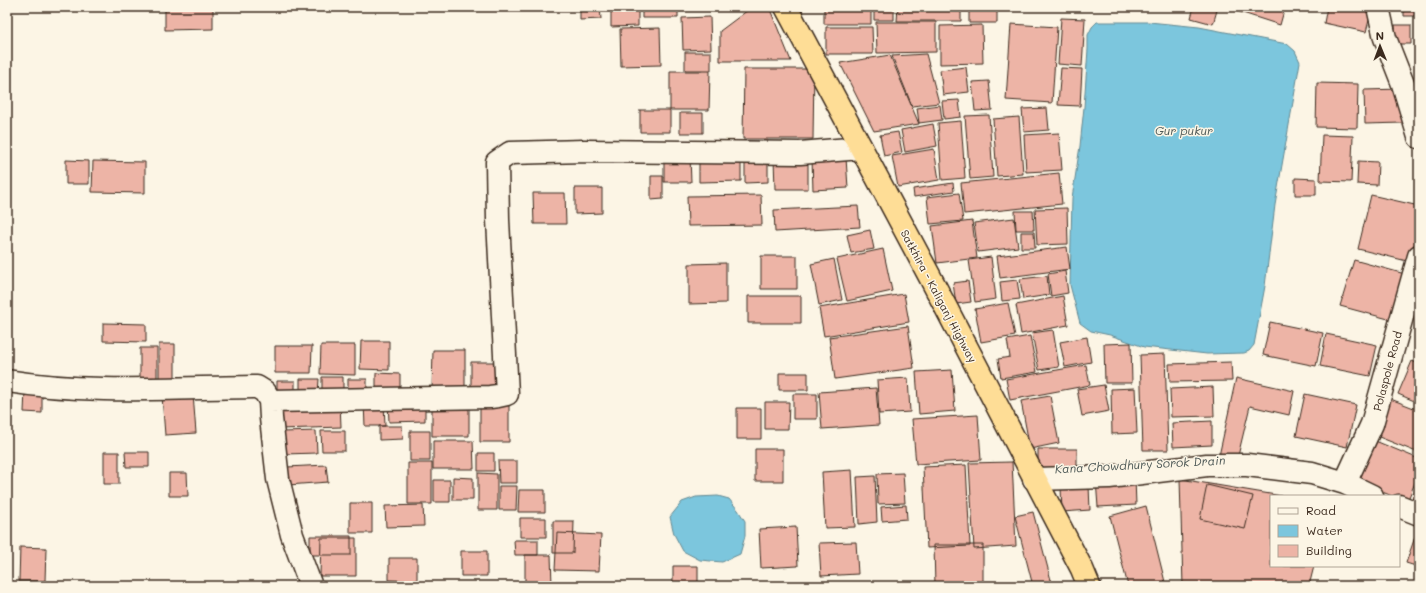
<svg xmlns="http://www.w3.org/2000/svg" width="1426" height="593" font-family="Mali,sans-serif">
  <rect width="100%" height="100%" fill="#fcf5e5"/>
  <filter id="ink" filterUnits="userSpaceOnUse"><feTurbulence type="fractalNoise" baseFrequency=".025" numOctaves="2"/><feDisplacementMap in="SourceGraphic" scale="8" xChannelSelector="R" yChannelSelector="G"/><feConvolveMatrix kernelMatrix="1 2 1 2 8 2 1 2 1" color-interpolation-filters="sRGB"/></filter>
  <g filter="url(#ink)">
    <path fill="#7cc6dd" stroke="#628891" d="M1097 22H1149L1199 27 1287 44 1295 51 1300 62 1275 205 1265 286 1254 345 1249 351 1244 353 1207 354 1144 347 1110 335 1091 331 1080 323 1070 285 1072 198 1080 146 1084 107 1088 49V35L1092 27Z
      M718 496 729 499 738 510 745 521V536L740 554 722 562 700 560 683 551 674 534 670 517 682 502 696 497Z"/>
    <path fill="#edb4a6" stroke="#3b2a1e" d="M165 7H213V29L165 30Z
      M580 7H600L601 19 580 20Z
      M611 7H638V26L611 27Z
      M642 7H678V18H642Z
      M752 7H769L791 61H720V31Z
      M824 7H871V24H824Z
      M874 7H894V20H874Z
      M898 7H961V21H897Z
      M969 7H997V23H969Z
      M1194 7H1218L1213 24 1191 18Z
      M1224 7H1285L1280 25Z
      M1327 7 1372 8 1366 32 1324 23Z
      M1404 7H1419V16H1404Z
      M710 17 711 49 683 50 682 18Z
      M1061 18 1085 19 1082 66 1058 64Z
      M876 22H936V52L877 53Z
      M1011 24 1057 27 1052 103 1006 100Z
      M982 25 983 63 940 64V26Z
      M1395 25H1411V44H1395Z
      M826 27H872L873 54H826Z
      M660 28 661 65 621 66 620 29Z
      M685 52H711V70H685Z
      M926 54 939 103 912 106 892 56Z
      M890 55 919 124 874 131 840 63Z
      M966 67 969 92 943 95 940 70Z
      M1061 68 1082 69 1080 106 1058 105Z
      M744 69H814L813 139H743Z
      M670 71H710L709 110H670Z
      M989 81 992 110 975 111 972 82Z
      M1317 83 1358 84 1357 128 1316 127Z
      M1402 89 1403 123 1365 124 1364 90Z
      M959 100 961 117 944 119 942 101Z
      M940 105 942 120 919 123 917 108Z
      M1047 108 1049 130 1024 132 1022 109Z
      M640 110H670V132H640Z
      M680 113H703V133H680Z
      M989 115 993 177 970 179 965 116Z
      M1019 117 1023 174 997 176 993 119Z
      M961 121 965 178 942 180 938 123Z
      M933 124 937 146 905 152 901 130Z
      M898 132 902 152 884 156 880 135Z
      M1059 133 1062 170 1026 172 1024 135Z
      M1322 135 1353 136 1351 182 1320 181Z
      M934 149 939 180 898 187 892 156Z
      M690 157 691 182H664V158Z
      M846 158 848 188 813 190 812 159Z
      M699 159H741V181L699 182Z
      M774 159H808V189H775Z
      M66 160 89 161V184H66Z
      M745 160H768V182L745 183Z
      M93 161 145 162V193L92 192Z
      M1358 161 1378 162 1377 185 1357 184Z
      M1059 173 1062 204 964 214 961 183Z
      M651 176H663V199L651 200Z
      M1295 178 1316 179V195H1295Z
      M953 183 954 191 914 197 913 189Z
      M575 188H602V213L575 214Z
      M533 193H565L566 224H534Z
      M959 193 963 221 930 224 927 197Z
      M761 195 762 225 688 226 687 196Z
      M1371 195 1419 206V229L1411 262 1358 249Z
      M858 206 860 227 775 232 774 210Z
      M1067 208 1068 244 1037 245 1035 209Z
      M1015 211H1033L1034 230H1016Z
      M1014 218 1018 247 978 252 974 223Z
      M972 221 977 258 937 263 932 226Z
      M870 230 874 249 851 253 847 235Z
      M1021 232H1034L1035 248H1021Z
      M1067 247 1070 269 1000 278 997 256Z
      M883 249 892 291 847 301 837 259Z
      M761 256H797V289H761Z
      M991 257 996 299 975 302 969 260Z
      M834 259 842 300 819 305 811 264Z
      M1354 260 1405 274 1392 320 1340 306Z
      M726 263V303L689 304V264Z
      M1065 271 1068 293 1051 296 1048 274Z
      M1047 276 1049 295 1023 299 1020 279Z
      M1017 280 1020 299 1002 301 1000 282Z
      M968 281 971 302 956 304 953 283Z
      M904 294 909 322 824 336 819 308Z
      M748 296H801V323H748Z
      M1063 296 1068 325 1021 334 1016 305Z
      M1008 303 1015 336 981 342 975 309Z
      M1270 322 1323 333 1316 366 1263 355Z
      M103 323 146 324V342L103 341Z
      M908 326 914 368 835 379 829 337Z
      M1053 330 1059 367 1039 370 1032 333Z
      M1326 334 1377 345 1370 376 1320 366Z
      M1030 336 1037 372 1001 378 998 359 1010 357 1007 340Z
      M1087 337 1091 362 1065 367 1060 342Z
      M361 341H389V370L360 369Z
      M1131 343 1132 383H1105L1104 344Z
      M159 344H175V385H159Z
      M321 345H355V375L320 374Z
      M275 346H312L311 373H275Z
      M140 348H157V385H140Z
      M433 350H465V390H432Z
      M1165 354 1168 450H1143L1140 355Z
      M1412 361 1419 364V403L1398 394Z
      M471 362H496V391H471Z
      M1231 362 1232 381 1170 382 1169 364Z
      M1086 365 1090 385 1010 400 1006 379Z
      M952 370 955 411 919 414 916 372Z
      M376 373 400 374V391H376Z
      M779 373H808V390H779Z
      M322 377H343V394H322Z
      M908 378 910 412 879 414 877 380Z
      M1236 378 1294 391 1289 415 1250 406 1237 460 1219 456Z
      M300 379H319L318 394 300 393Z
      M348 379H367V393H348Z
      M277 381H295V396H277Z
      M1104 385 1109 411 1082 416 1077 389Z
      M1213 387 1214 416 1171 417 1170 389Z
      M876 388 879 425 822 429 819 392Z
      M1135 388 1137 433 1112 434 1111 389Z
      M25 390 42 391V413L24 412Z
      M193 394 196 433 165 435 162 396Z
      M793 394H817V419H793Z
      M1305 394 1356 405 1347 447 1296 436Z
      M1050 396 1059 443 1030 449 1021 401Z
      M1388 398 1419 410V453L1374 435Z
      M425 401V421L389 422 388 402Z
      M765 402H789L788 429H765Z
      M340 403 341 427 280 429 279 405Z
      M364 403H384L385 426H365Z
      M480 403H509V442H480Z
      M737 408H761V439H737Z
      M432 409H469V436H432Z
      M978 415 981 460 916 464 912 419Z
      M1212 421V445L1173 447 1172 423Z
      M379 426H402L403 439 379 440Z
      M316 431 317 453 284 454 283 432Z
      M321 431H345V451H322Z
      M410 431H430V461H410Z
      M1373 440 1419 459V473L1407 502 1399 496H1392L1356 481Z
      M433 441H473L474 469H433Z
      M755 449H783V481H755Z
      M1038 449H1077V475H1038Z
      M104 452H119V484H104Z
      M125 452H149V467H126Z
      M478 453H494V471H478Z
      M498 461H517V483H499Z
      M1012 462 1016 546 974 549 969 463Z
      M408 463H432V504H408Z
      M326 465 328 482 288 485 287 467Z
      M966 465 970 546 927 548 923 467Z
      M852 470 855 527 825 528 822 472Z
      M169 473H187L188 496H169Z
      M478 473 497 474V510H478Z
      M903 473 905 503 878 504 877 474Z
      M875 476 877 522 859 524 857 477Z
      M453 477 473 478V500H453Z
      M1135 478 1136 505 1098 507 1096 480Z
      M1180 479 1282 496H1271V566H1314L1309 586H1183Z
      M434 480H450V502H434Z
      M1419 482V507L1410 503Z
      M1207 485 1253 496 1245 529 1200 519Z
      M499 486H517L516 510H499Z
      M1089 486 1090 510 1062 512 1061 487Z
      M519 490H545V512H518Z
      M350 503H372V533H350Z
      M423 505 424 526 386 527 385 506Z
      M906 505 907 519 882 521 881 507Z
      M1146 506 1166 586H1128L1110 516Z
      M1033 512 1052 584 1044 586H1033L1015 516Z
      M520 518H546V537H520Z
      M553 521H574L573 553H553Z
      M796 527 798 566 761 568 759 529Z
      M557 533 601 535 599 571 555 570Z
      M310 536H351V555H310Z
      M1415 537 1419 539V567L1406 563Z
      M321 538H356V576H320Z
      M514 540H538V555H515Z
      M856 542 858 574 821 576 819 543Z
      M934 545H983V586H935Z
      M20 547 46 548 45 581H19Z
      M461 551H487V576H461Z
      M525 555H551L552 585 525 586Z
      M389 558H417V581L389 580Z
      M673 566H698V586H673Z"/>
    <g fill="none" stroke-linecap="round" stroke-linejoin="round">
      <defs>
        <path id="minor" d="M1378 7 1385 38 1403 84 1419 137
          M7 381C88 394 171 388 253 387H257L265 392 270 401 271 418 278 479 292 535 311 586
          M270 401 490 397 498 396 507 394 498 220 497 162 510 153 584 151 800 153 861 148
          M1034 479 1109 477 1207 465H1247L1312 473 1345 483 1372 496
          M1345 483 1372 424 1419 256
          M1399 506 1419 514"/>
        <path id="highway" d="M786 7 929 275 1082 569 1089 586"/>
      </defs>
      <use href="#minor" stroke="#3b2a1e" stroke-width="25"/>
      <use href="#highway" stroke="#3b2a1e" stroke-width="25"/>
      <use href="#minor" stroke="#fcf5e5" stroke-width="22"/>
      <use href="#highway" stroke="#fedd96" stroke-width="22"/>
    </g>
  </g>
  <g text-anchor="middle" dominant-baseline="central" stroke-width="3" stroke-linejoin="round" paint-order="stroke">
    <g font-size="11" fill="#3b2a1e" stroke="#fcf5e5">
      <text transform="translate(939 296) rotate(62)">Satkhira - Kaliganj Highway</text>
      <text transform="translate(1387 371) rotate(-75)">Polaspole Road</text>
    </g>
    <g font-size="12" font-style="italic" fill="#4e5957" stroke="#fcf5e5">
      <text x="1184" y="130">Gur pukur</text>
      <text transform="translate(1140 464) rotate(-3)">Kana Chowdhury Sorok Drain</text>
    </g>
  </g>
  <rect width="1426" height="593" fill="none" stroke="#fcf5e5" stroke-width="24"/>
  <rect x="12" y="12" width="1402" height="569" fill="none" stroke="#3b2a1e" stroke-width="1.5" filter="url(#ink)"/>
  <rect x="1270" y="495" width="130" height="72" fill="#fcf5e5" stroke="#afa495"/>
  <rect x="1278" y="508" width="20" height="6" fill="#fcf5e5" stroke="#afa495"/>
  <text x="1306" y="515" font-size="12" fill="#3b2a1e">Road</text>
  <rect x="1278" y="525" width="20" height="12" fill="#7cc6dd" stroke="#afa495"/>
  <text x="1306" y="535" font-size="12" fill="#3b2a1e">Water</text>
  <rect x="1278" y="545" width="20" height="12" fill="#edb4a6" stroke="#afa495"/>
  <text x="1306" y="555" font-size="12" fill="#3b2a1e">Building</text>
  <g transform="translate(1380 46) rotate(359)" stroke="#fcf5e5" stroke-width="3" paint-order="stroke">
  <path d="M0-3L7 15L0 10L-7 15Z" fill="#3b2a1e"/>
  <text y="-6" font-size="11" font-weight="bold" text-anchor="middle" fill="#3b2a1e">N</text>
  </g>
</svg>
